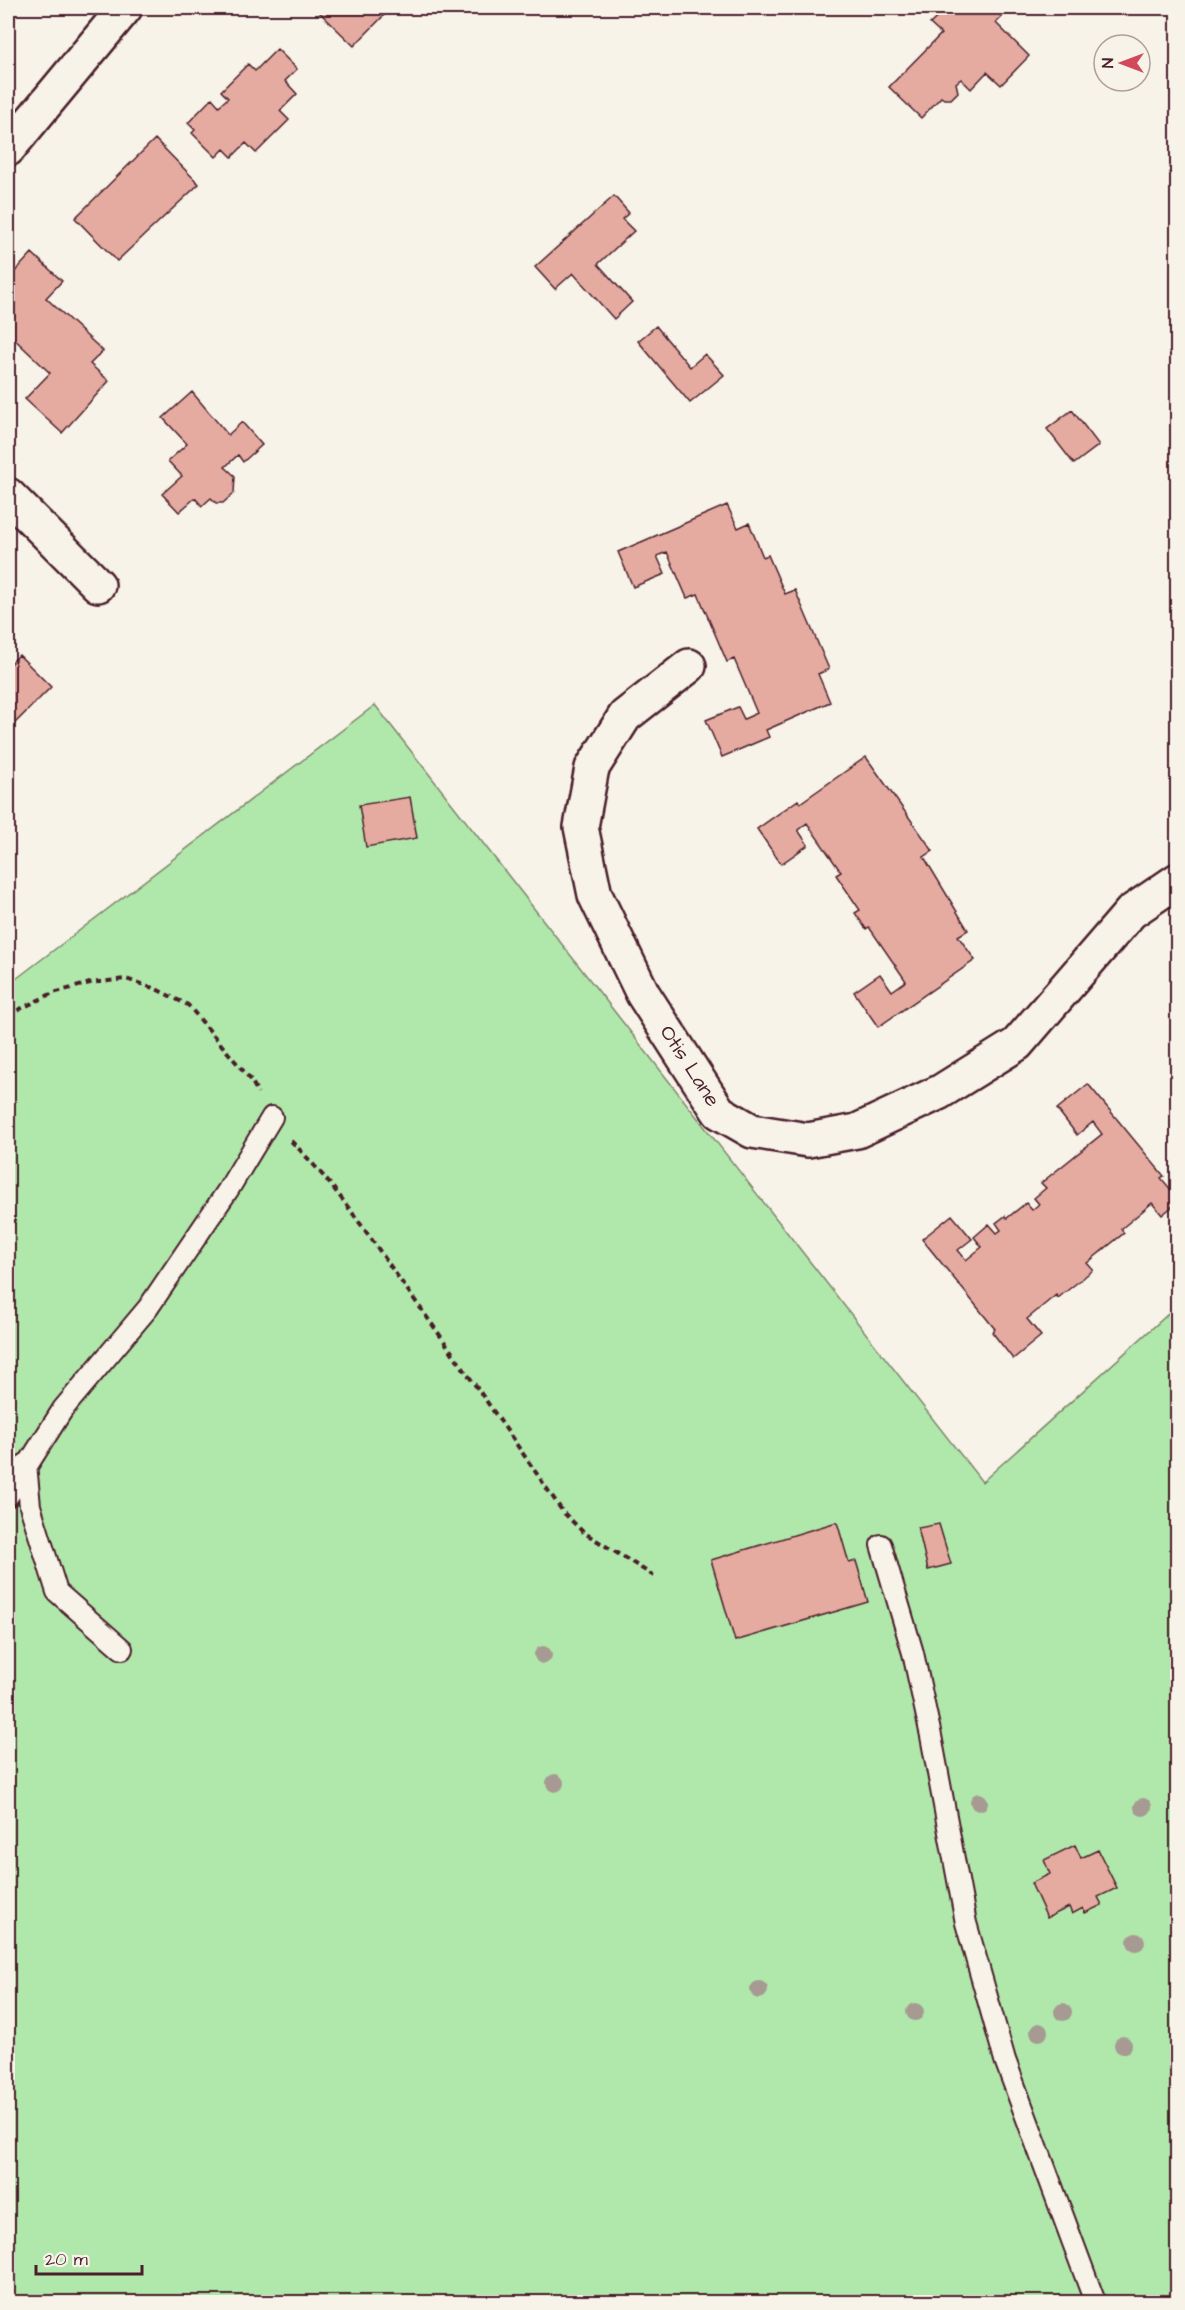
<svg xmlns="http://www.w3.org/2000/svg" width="1185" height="2310" font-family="'Architects Daughter',sans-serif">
  <rect width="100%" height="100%" fill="#f7f3e8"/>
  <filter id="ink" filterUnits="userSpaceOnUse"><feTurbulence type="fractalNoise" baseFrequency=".0167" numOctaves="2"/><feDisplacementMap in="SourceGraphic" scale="12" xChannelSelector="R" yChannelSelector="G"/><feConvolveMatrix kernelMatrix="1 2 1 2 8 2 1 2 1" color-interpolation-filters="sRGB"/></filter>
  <g filter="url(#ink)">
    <path fill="#b0e8ab" stroke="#7d846b" stroke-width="1.5" d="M375 705 982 1482 1177 1306V2302H8V985Z"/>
    <path fill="#e5aba0" stroke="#4a1f2b" stroke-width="1.5" d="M318 8H391L354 46 316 9Z
      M947 8H980L982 10 985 8H991L1002 17 996 23 1029 56 1001 85 987 72 971 89 961 79 956 83 958 92 951 99H944L941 97 921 118 889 87 941 34 930 24Z
      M277 49 297 69 285 81 297 94 280 111 289 120 256 153 246 143 232 157 224 149 216 157 192 133 195 130 188 123 212 98 219 106 228 98 221 91 248 64 255 71Z
      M155 139 199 184 117 261 75 218Z
      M614 196 629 213 622 219 634 231 598 264 632 302 614 319 573 273 555 289 535 267Z
      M32 253 62 281 46 298 103 351 90 364 109 381 62 433 25 399 50 373 9 334 8 336V279Z
      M656 326 690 367 705 354 724 375 690 403 638 341Z
      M192 392 228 435 242 422 262 445 243 462 238 455 225 467 235 476 234 493 223 503H216L211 498 202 506 195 498 179 512 162 494 182 476 168 461 187 444 163 418Z
      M1072 410 1099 445 1074 464 1047 429Z
      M727 505 738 528 749 523 763 557 768 555 785 594 795 590 829 669 818 674 830 702 766 730 769 737 722 757 706 720 738 707 744 719 757 713 734 659 727 662 698 594 687 598 667 552 657 556 665 574 633 587 618 552Z
      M19 655 51 687 9 729 8 666Z
      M866 757 933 851 924 857 968 930 958 936 975 960 878 1027 854 992 880 974 892 991 906 981 869 927 866 929 855 913 860 910 836 875 841 872 807 823 798 830 808 845 781 864 757 829 798 800 800 803Z
      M410 797 417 838 366 847 359 805Z
      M1088 1084 1164 1176 1161 1178 1178 1198V1202L1162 1215 1152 1203 1121 1229 1124 1233 1087 1263 1093 1270 1058 1298 1056 1295 1027 1319 1041 1336 1013 1359 992 1332 995 1329 922 1239 952 1215 972 1239 958 1250 966 1260 982 1247 974 1237 989 1224 997 1233 1001 1230 996 1223 1005 1216 1007 1218 1026 1203 1032 1210 1039 1204 1034 1198 1046 1188 1041 1183 1102 1134 1093 1122 1077 1135 1057 1109Z
      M837 1522 849 1563 856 1561 868 1602 735 1641 711 1560Z
      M939 1524 951 1564 928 1570 918 1528Z
      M1075 1845 1081 1858 1098 1850 1117 1888 1098 1897 1102 1905 1085 1913 1083 1908 1072 1914 1069 1907 1047 1918 1031 1883 1050 1874 1044 1860Z"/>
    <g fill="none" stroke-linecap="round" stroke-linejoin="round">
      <defs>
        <path id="lane" d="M26 1464 30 1506 57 1592 122 1649
          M8 1496 63 1409 148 1308 228 1190 272 1117
          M881 1545 913 1653 931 1736 966 1923 1005 2060 1095 2302"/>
        <path id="street" d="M8 149 125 8
          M8 495 98 585
          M689 666 625 716 592 768 581 827 595 895 643 994 719 1112 752 1131 808 1140 857 1131 940 1092 1017 1044 1131 912 1178 880"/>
      </defs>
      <use href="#lane" stroke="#4a1f2b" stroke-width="24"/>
      <use href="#street" stroke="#4a1f2b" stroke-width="38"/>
      <path stroke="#4a1f2b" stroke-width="4" stroke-dasharray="6 4.5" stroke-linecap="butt" d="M8 1015 53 993 90 983 126 979 156 989 188 1005 251 1080 258 1093
        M291 1141C332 1181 365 1230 398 1277 454 1354 509 1433 563 1512L583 1532 654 1576"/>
      <use href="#lane" stroke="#f7f3e8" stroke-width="20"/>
      <use href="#street" stroke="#f7f3e8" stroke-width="33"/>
    </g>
    <g fill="#a69a92">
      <circle cx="543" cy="1655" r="9"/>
      <circle cx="555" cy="1783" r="9"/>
      <circle cx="979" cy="1802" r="9"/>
      <circle cx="1143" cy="1807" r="9"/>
      <circle cx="1136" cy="1942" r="9"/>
      <circle cx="759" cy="1990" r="9"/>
      <circle cx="915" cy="2012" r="9"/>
      <circle cx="1063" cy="2012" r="9"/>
      <circle cx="1039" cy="2032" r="9"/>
      <circle cx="1123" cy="2045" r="9"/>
    </g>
  </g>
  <g text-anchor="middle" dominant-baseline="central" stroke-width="5" stroke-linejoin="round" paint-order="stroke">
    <g font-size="21" fill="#4a1f2b" stroke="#f7f3e8">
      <text transform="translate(690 1066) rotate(57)">Otis Lane</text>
    </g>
  </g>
  <rect width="1185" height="2310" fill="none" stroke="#f7f3e8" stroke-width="30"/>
  <rect x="15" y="15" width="1155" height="2280" fill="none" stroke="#4a1f2b" stroke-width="2" filter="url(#ink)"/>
  <g transform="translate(1122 63) rotate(270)"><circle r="28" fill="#f7f3e8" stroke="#b29e9c" stroke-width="1.5"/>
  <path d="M0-4.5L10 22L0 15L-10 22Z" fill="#d1495b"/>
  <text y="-9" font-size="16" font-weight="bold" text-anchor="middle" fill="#4a1f2b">N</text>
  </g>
  <path d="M36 2265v9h106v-9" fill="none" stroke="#4a1f2b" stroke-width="3"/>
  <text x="45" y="2265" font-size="18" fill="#4a1f2b" stroke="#f7f3e8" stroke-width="4.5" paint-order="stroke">20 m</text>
</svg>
